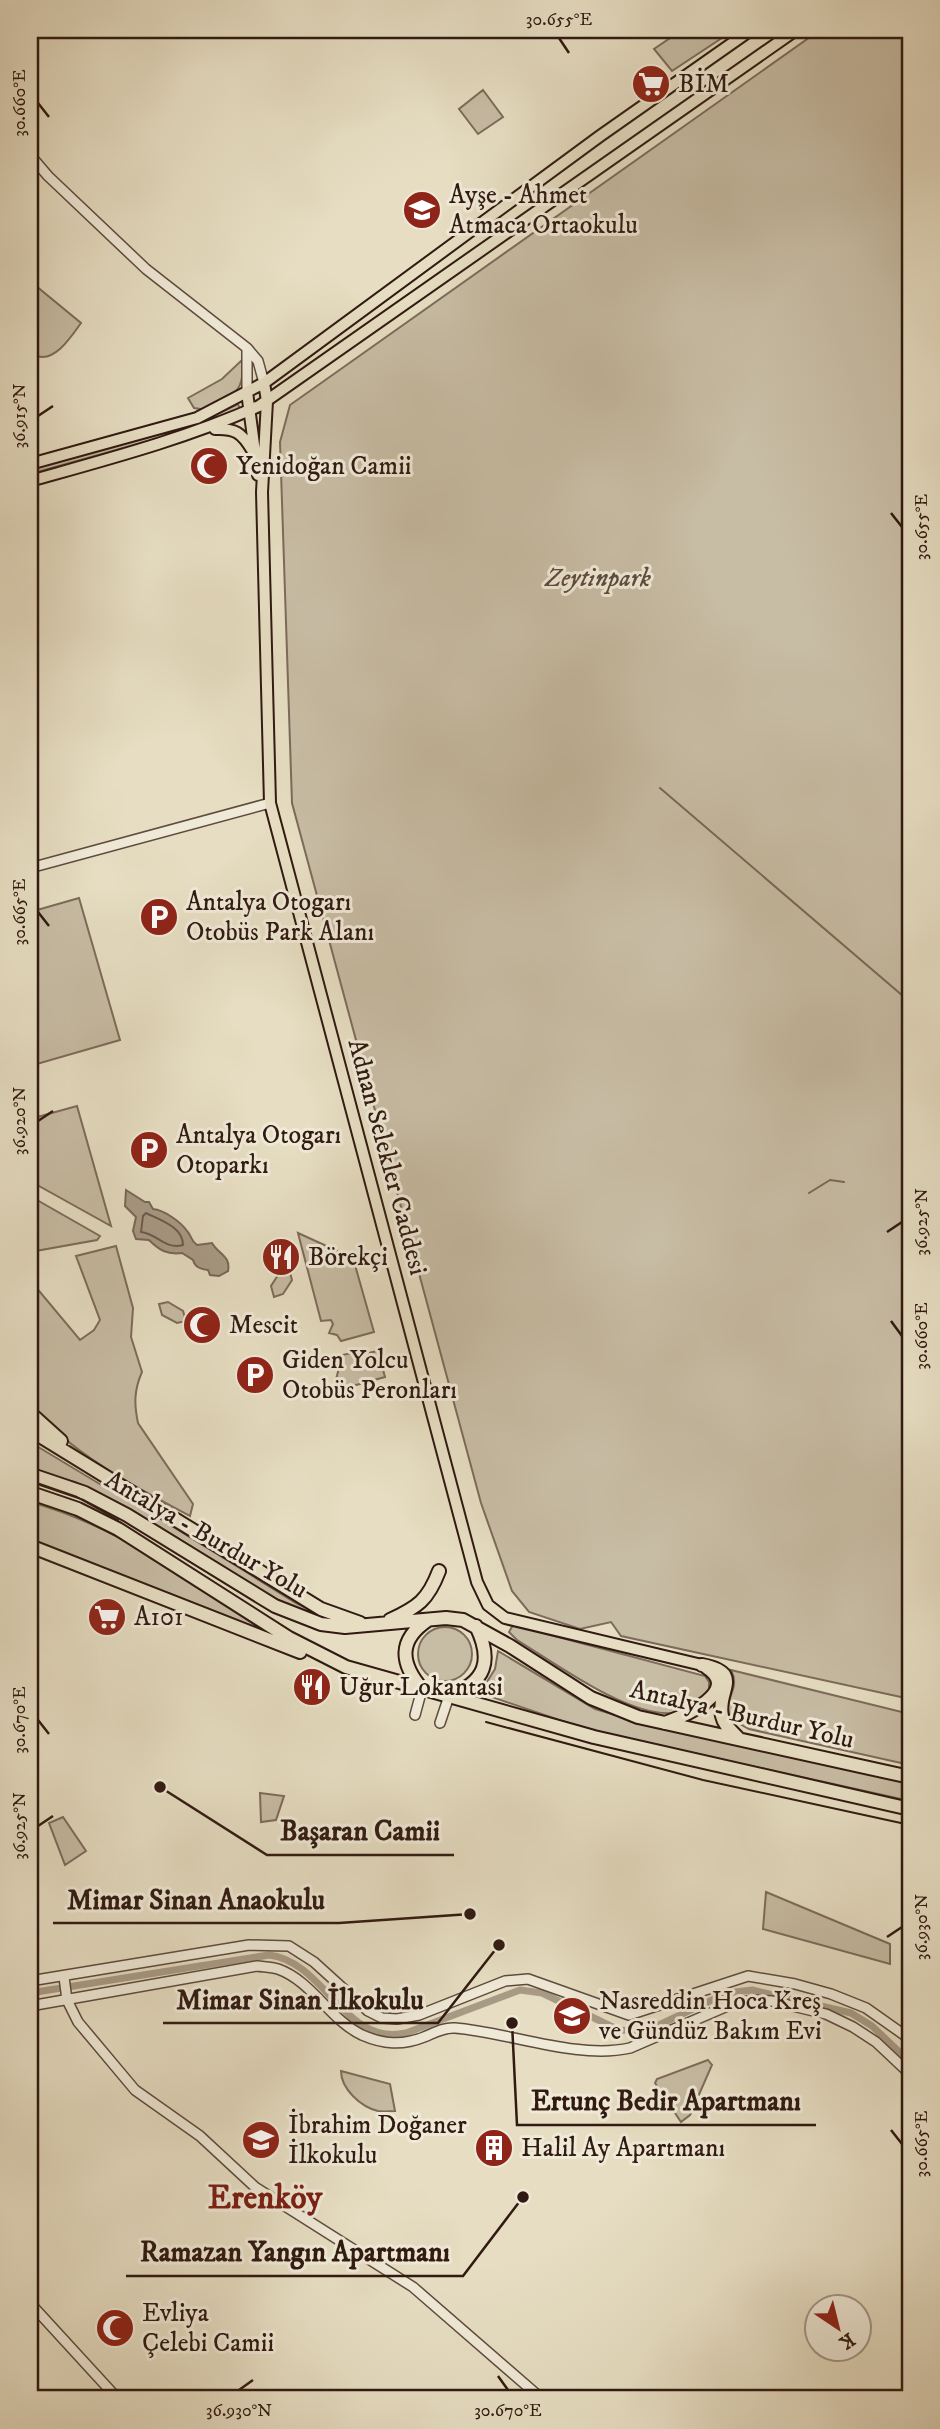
<svg xmlns="http://www.w3.org/2000/svg" width="940" height="2429" font-family="'IM FELL DW Pica',serif">
  <rect width="100%" height="100%" fill="#e6ddc2"/>
  <filter id="stains"><feTurbulence type="fractalNoise" baseFrequency=".00286" numOctaves="4"/><feColorMatrix values="0 0 0 0 .2 0 0 0 0 .09 0 0 0 0 .02 0 0 0 .5 -.17"/></filter>
  <radialGradient id="worn" r=".72"><stop offset=".6" stop-color="#630" stop-opacity="0"/><stop offset="1" stop-color="#630" stop-opacity=".3"/></radialGradient>
  <path fill="#c7bca4" stroke="#7c6b5a" stroke-width="2" d="M682 30H734L672 71 654 49Z
    M820 30H910V1699L621 1636 611 1622 580 1629 529 1612 512 1591 481 1503 292 803 280 442 290 405Z
    M483 90 503 117 478 134 459 109Z
    M30 281 81 323C71 337 55 362 37 356L30 336Z
    M242 360C246 393 232 395 207 410L194 408 188 398 222 379Z
    M238 404 241 412 199 427 30 474V468L198 423Z
    M79 898 120 1040 30 1066V912Z
    M77 1106 111 1226 30 1181V1119Z
    M30 1196 100 1236 97 1240 30 1252Z
    M298 1233 353 1258 374 1332 341 1341 337 1335 329 1333 333 1324 331 1320 321 1321Z
    M116 1246 133 1308 131 1337 142 1372C134 1390 134 1404 138 1423L193 1504 190 1516C133 1486 72 1454 30 1405V1280L80 1340 94 1330 100 1320 76 1256Z
    M289 1269 292 1280 283 1294 274 1297 271 1286 280 1272Z
    M168 1302 183 1311 186 1321 177 1323 162 1315 159 1304Z
    M366 1350 368 1353 378 1351 385 1377 338 1390 335 1384 342 1355Z
    M30 1442 108 1489 138 1505 296 1603 327 1618 322 1619 278 1602 100 1494 75 1482 30 1470Z
    M30 1502C110 1523 194 1580 260 1629L30 1539Z
    M513 1625 705 1676 709 1682V1692C699 1700 685 1712 672 1713 628 1717 555 1663 517 1640L509 1632Z
    M418 1654a27 27 0 1 1 54 0a27 27 0 1 1-54 0Z
    M498 1651 595 1709 629 1719 910 1782V1801L603 1733 562 1721 480 1693 495 1669Z
    M731 1670 910 1714V1765L749 1729C705 1708 745 1696 731 1670Z
    M260 1793 284 1796 276 1820 261 1822Z
    M63 1817 86 1851 65 1865 49 1823Z
    M766 1892 890 1944V1964L763 1929Z
    M708 2060 712 2065 690 2115 681 2122 655 2083 657 2079Z
    M341 2071 390 2084 395 2111C389 2111 383 2112 378 2111 361 2107 341 2089 341 2071Z"/>
  <path fill="#a89b86" stroke="#786757" stroke-width="2" d="M126 1190 145 1202H149L153 1209C164 1210 181 1222 187 1231 192 1236 190 1240 197 1245L212 1243C219 1255 231 1256 228 1271L219 1276 210 1275 208 1270C200 1269 195 1267 193 1260L182 1253C167 1255 159 1250 149 1240L136 1239 133 1231 136 1217 125 1206Z"/>
  <g fill="none" stroke-linecap="round" stroke-linejoin="round">
    <path stroke="#6c5a4c" stroke-width="2" d="M146 1213C160 1220 183 1227 183 1245 165 1250 158 1234 141 1232L143 1216Z"/>
    <path stroke="#786757" stroke-width="2" d="M660 788 910 1002
      M809 1193 830 1180 844 1182"/>
    <path stroke="#a89b86" stroke-width="7" d="M30 1993 269 1955C326 1962 344 2047 406 2033L520 1990 542 1993 619 2030 646 2031 727 1993 752 1990 851 2013 872 2026 910 2062"/>
    <defs>
      <path id="minor" d="M30 155 48 176 146 269 247 348
        M247 392V348L258 361 264 383
        M30 868 270 803
        M415 1715 422 1689
        M440 1723 449 1696
        M64 1977 67 2000 78 2022 135 2090 200 2136 255 2187 413 2287 542 2399
        M30 1981 249 1945 289 1946 314 1962 368 2011 382 2018 397 2019 419 2015 505 1981 528 1979 629 2015 748 1976 795 1984 831 1994 866 2008 910 2039
        M30 2006 257 1966C264 1967 271 1967 278 1969 312 1981 330 2020 362 2035 383 2044 402 2046 424 2037 434 2033 444 2027 455 2028 508 2032 577 2060 630 2048L732 2004 753 2000 772 2001 826 2014 853 2027 876 2042 910 2074
        M30 2303 118 2399"/>
      <path id="major" d="M264 383 267 401 262 492 270 803 477 1582 488 1605 505 1618 702 1665
        M247 392 258 475
        M215 429C235 428 242 433 252 450
        M30 464 197 418 264 383 600 136 751 30
        M30 481C108 459 185 439 259 406L796 30"/>
      <path id="highway" d="M30 1413 61 1441
        M30 1430 321 1609 360 1623
        M35 1476 85 1493 127 1515 275 1606 321 1624 345 1627 446 1618 463 1620 510 1646 591 1698 638 1717 910 1777
        M31 1493 78 1509 118 1529 289 1638 346 1667 594 1737 910 1809
        M30 1546 300 1652
        M390 1620C418 1607 428 1600 439 1571
        M702 1665C745 1673 716 1691 722 1716 724 1726 733 1732 739 1739
        M422 1689C400 1663 398 1640 428 1620
        M449 1696C486 1682 493 1661 476 1626
        M665 1723C684 1716 743 1691 706 1667"/>
    </defs>
    <use href="#minor" stroke="#5e4b3d" stroke-width="12"/>
    <use href="#major" stroke="#301a11" stroke-width="14"/>
    <use href="#highway" stroke="#301a11" stroke-width="16"/>
    <use href="#minor" stroke="#efe9d7" stroke-width="9"/>
    <use href="#major" stroke="#e6ddc2" stroke-width="10"/>
    <use href="#highway" stroke="#e6ddc2" stroke-width="12"/>
    <path stroke="#301a11" stroke-width="2" d="M34 1482 77 1497 118 1520
      M486 1722 703 1780 910 1825"/>
  </g>
  <path fill="none" stroke="#301a11" stroke-width="2.5" d="M559 38 569 53M38 103 49 117M38 416 53 406M891 513 902 527M38 912 49 926M38 1121 53 1111M887 1232 902 1222M891 1321 902 1336M38 1720 49 1734M38 1826 53 1816M887 1937 902 1927M891 2130 902 2144M498 2376 508 2390M239 2390 253 2380"/>
  <defs>
    <symbol id="supermarket-disc" viewBox="-11 -11 22 22"><circle r="9.5" fill="#8f2418" stroke="#efe9d7"/><path d="M-6-5.5h2.5l.6 2H6L4.5 2H-2.5L-4.4-4H-6ZM-1.5 3.2a1.3 1.3 0 1 0 .1 0ZM3 3.2a1.3 1.3 0 1 0 .1 0Z" fill="#fff"/></symbol>
    <symbol id="school-disc" viewBox="-11 -11 22 22"><circle r="9.5" fill="#8f2418" stroke="#efe9d7"/><path d="M0-5L7-2L0 1L-7-2ZM-4 1L0 2.5L4 1V4Q0 6-4 4Z" fill="#fff"/></symbol>
    <symbol id="mosque-disc" viewBox="-11 -11 22 22"><circle r="9.5" fill="#8f2418" stroke="#efe9d7"/><path d="M3.5-4.9A6 6 0 1 0 3.5 4.9A5 5 0 1 1 3.5-4.9Z" fill="#fff"/></symbol>
    <symbol id="parking-disc" viewBox="-11 -11 22 22"><circle r="9.5" fill="#8f2418" stroke="#efe9d7"/><path d="M-3.5-5.5H1a3.5 3.5 0 0 1 0 7H-1V5.5H-3.5ZM-1-3.4V-.6H.8a1.4 1.4 0 0 0 0-2.8Z" fill="#fff"/></symbol>
    <symbol id="restaurant-disc" viewBox="-11 -11 22 22"><circle r="9.5" fill="#8f2418" stroke="#efe9d7"/><path d="M-5-6h1v4h1v-4h1v4h1v-4h1v5L-1.5 .5V6h-2V.5L-5-1ZM5-6V6H3V1.5H1.5Q1.5-4 5-6Z" fill="#fff"/></symbol>
    <symbol id="building-disc" viewBox="-11 -11 22 22"><circle r="9.5" fill="#8f2418" stroke="#efe9d7"/><path d="M-4-6H4V6H1V3H-1V6H-4ZM-2.5-4.3h1.7v1.8h-1.7ZM.8-4.3h1.7v1.8H.8ZM-2.5-1h1.7V.8h-1.7ZM.8-1h1.7V.8H.8Z" fill="#fff"/></symbol>
  </defs>
  <g fill-rule="evenodd">
    <use href="#supermarket-disc" x="629" y="62" width="44" height="44"/>
    <use href="#school-disc" x="400" y="188" width="44" height="44"/>
    <use href="#mosque-disc" x="187" y="444" width="44" height="44"/>
    <use href="#parking-disc" x="137" y="895" width="44" height="44"/>
    <use href="#parking-disc" x="127" y="1128" width="44" height="44"/>
    <use href="#restaurant-disc" x="259" y="1235" width="44" height="44"/>
    <use href="#mosque-disc" x="180" y="1303" width="44" height="44"/>
    <use href="#parking-disc" x="233" y="1353" width="44" height="44"/>
    <use href="#supermarket-disc" x="85" y="1595" width="44" height="44"/>
    <use href="#restaurant-disc" x="290" y="1665" width="44" height="44"/>
    <use href="#school-disc" x="550" y="1994" width="44" height="44"/>
    <use href="#school-disc" x="239" y="2118" width="44" height="44"/>
    <use href="#building-disc" x="472" y="2126" width="44" height="44"/>
    <use href="#mosque-disc" x="93" y="2306" width="44" height="44"/>
  </g>
  <g text-anchor="middle" dominant-baseline="central" stroke-width="6" stroke-linejoin="round" paint-order="stroke">
    <g font-size="26" fill="#301a11" stroke="#efe9d7" text-anchor="start">
      <text x="678" y="84">BİM</text>
      <text x="449" y="195">Ayşe - Ahmet<tspan x="449" dy="30">Atmaca Ortaokulu</tspan></text>
      <text x="236" y="466">Yenidoğan Camii</text>
      <text x="186" y="902">Antalya Otogarı<tspan x="186" dy="30">Otobüs Park Alanı</tspan></text>
      <text x="176" y="1135">Antalya Otogarı<tspan x="176" dy="30">Otoparkı</tspan></text>
      <text x="308" y="1257">Börekçi</text>
      <text x="229" y="1325">Mescit</text>
      <text x="282" y="1360">Giden Yolcu<tspan x="282" dy="30">Otobüs Peronları</tspan></text>
      <text x="134" y="1617">A101</text>
      <text x="339" y="1687">Uğur Lokantasi</text>
      <text x="599" y="2001">Nasreddin Hoca Kreş<tspan x="599" dy="30">ve Gündüz Bakım Evi</tspan></text>
      <text x="288" y="2125">İbrahim Doğaner<tspan x="288" dy="30">İlkokulu</tspan></text>
      <text x="521" y="2148">Halil Ay Apartmanı</text>
      <text x="142" y="2313">Evliya<tspan x="142" dy="30">Çelebi Camii</tspan></text>
    </g>
    <g font-size="26" font-style="italic" fill="#5d4b3d" stroke="#efe9d7">
      <text x="598" y="578">Zeytinpark</text>
    </g>
    <g font-size="26" fill="#301a11" stroke="#efe9d7">
      <text transform="translate(387 1157) rotate(75)">Adnan Selekler Caddesi</text>
      <text transform="translate(206 1535) rotate(30)">Antalya - Burdur Yolu</text>
      <text transform="translate(742 1715) rotate(13)">Antalya - Burdur Yolu</text>
    </g>
    <g font-size="33" font-weight="bold" fill="#7a1f14" stroke="#efe9d7">
      <text x="265" y="2198">Erenköy</text>
    </g>
  </g>
  <path fill="none" stroke="#301a11" stroke-width="2.5" d="M160 1787L267 1855H454M470 1914L339 1923H53M499 1945L438 2023H163M512 2023L517 2125H816M523 2197L463 2276H126"/>
  <g fill="#301a11" stroke="#efe9d7" stroke-width="2.5">
    <circle cx="160" cy="1787" r="7"/>
    <circle cx="470" cy="1914" r="7"/>
    <circle cx="499" cy="1945" r="7"/>
    <circle cx="512" cy="2023" r="7"/>
    <circle cx="523" cy="2197" r="7"/>
  </g>
  <g font-size="28" text-anchor="middle" font-weight="bold" fill="#301a11" stroke="#efe9d7" stroke-width="6" stroke-linejoin="round" paint-order="stroke">
    <text x="360" y="1840">Başaran Camii</text>
    <text x="196" y="1909">Mimar Sinan Anaokulu</text>
    <text x="300" y="2009">Mimar Sinan İlkokulu</text>
    <text x="666" y="2110">Ertunç Bedir Apartmanı</text>
    <text x="295" y="2261">Ramazan Yangın Apartmanı</text>
  </g>
  <rect width="940" height="2429" fill="none" stroke="#e6ddc2" stroke-width="77"/>
  <g transform="translate(838 2328) rotate(145)"><circle r="33" fill="#efe9d7" stroke="#a39688" stroke-width="2"/>
  <path d="M0-5L12 26L0 18L-12 26Z" fill="#8f2418"/>
  <text y="-10" font-size="19" font-weight="bold" text-anchor="middle" fill="#301a11">K</text>
  </g>
  <rect x="38" y="38" width="864" height="2352" fill="none" stroke="#301a11" stroke-width="2.5"/>
  <g font-size="18" text-anchor="middle" fill="#301a11">
    <text x="559" y="25">30.655°E</text>
    <text transform="translate(19 103) rotate(-90)" y="6">30.660°E</text>
    <text transform="translate(19 416) rotate(-90)" y="6">36.915°N</text>
    <text transform="translate(921 527) rotate(-90)" y="6">30.655°E</text>
    <text transform="translate(19 912) rotate(-90)" y="6">30.665°E</text>
    <text transform="translate(19 1121) rotate(-90)" y="6">36.920°N</text>
    <text transform="translate(921 1222) rotate(-90)" y="6">36.925°N</text>
    <text transform="translate(921 1336) rotate(-90)" y="6">30.660°E</text>
    <text transform="translate(19 1720) rotate(-90)" y="6">30.670°E</text>
    <text transform="translate(19 1826) rotate(-90)" y="6">36.925°N</text>
    <text transform="translate(921 1927) rotate(-90)" y="6">36.930°N</text>
    <text transform="translate(921 2144) rotate(-90)" y="6">30.665°E</text>
    <text x="239" y="2416">36.930°N</text>
    <text x="508" y="2416">30.670°E</text>
  </g>
  <rect width="100%" height="100%" filter="url(#stains)"/>
  <rect width="100%" height="100%" fill="url(#worn)"/>
</svg>
